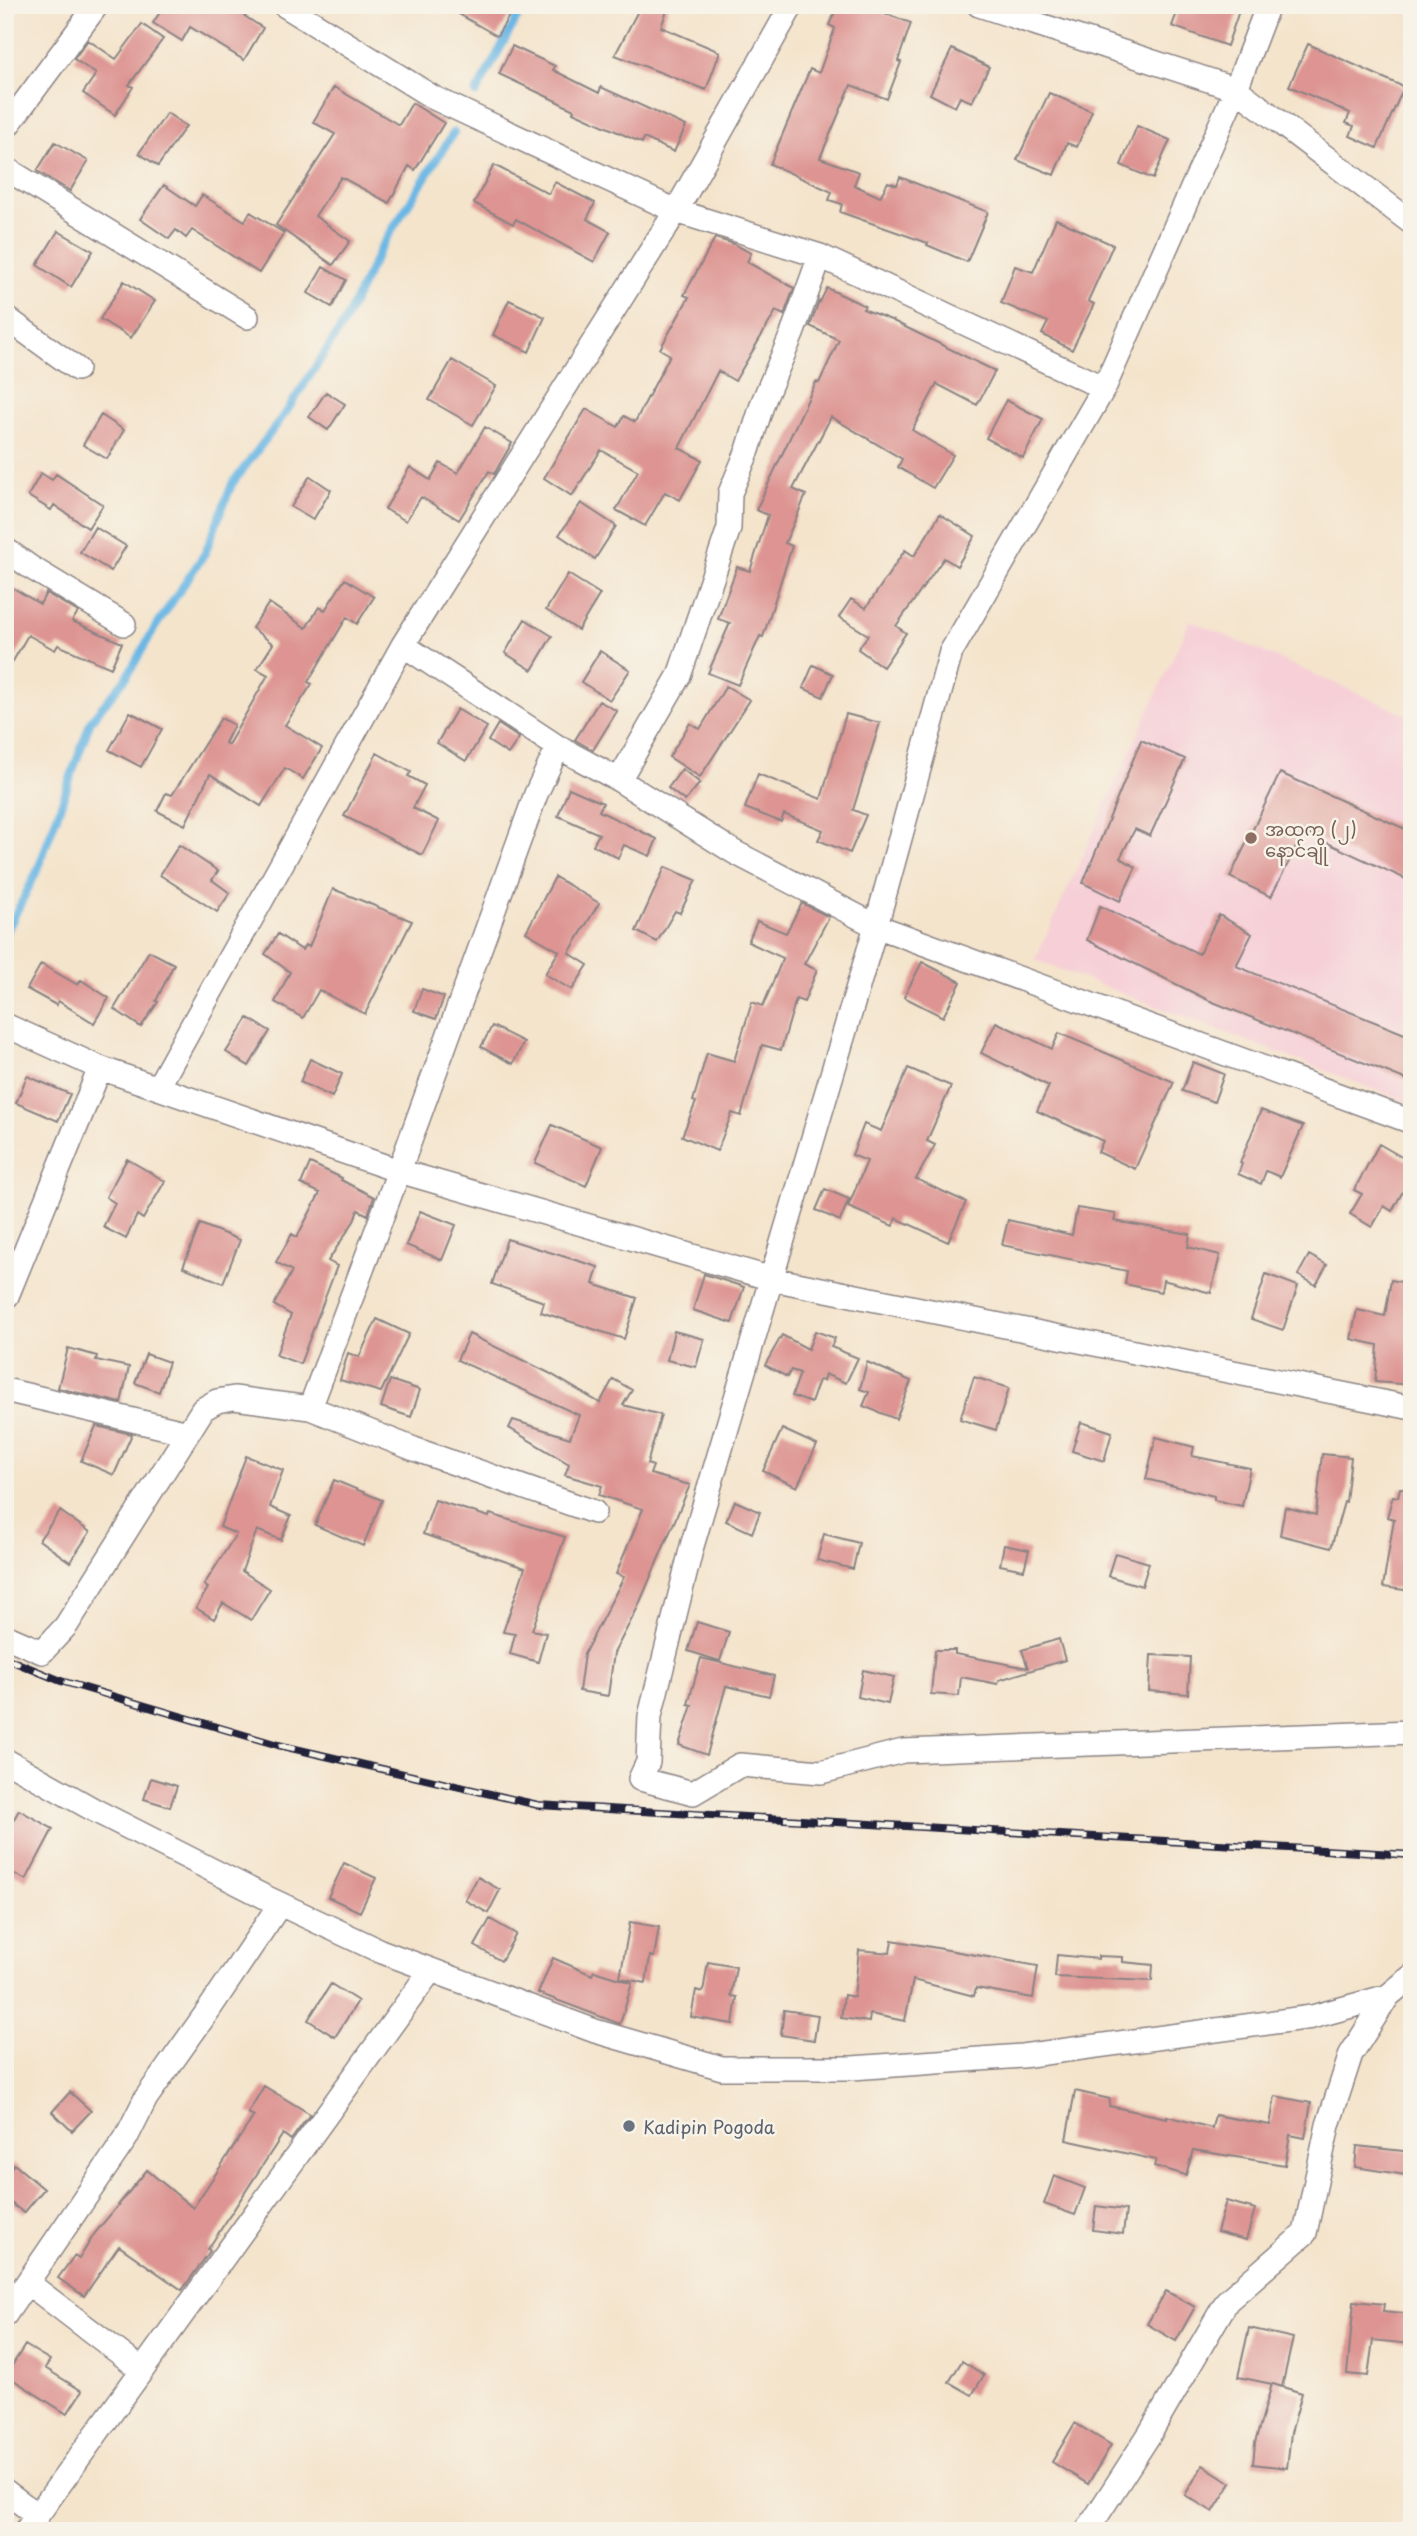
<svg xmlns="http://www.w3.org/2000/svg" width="1417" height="2536" font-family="'Playpen Sans','Noto Sans Myanmar',sans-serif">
  <rect width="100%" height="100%" fill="#f7f3e8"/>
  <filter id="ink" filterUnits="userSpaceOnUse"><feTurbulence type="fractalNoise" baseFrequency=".0143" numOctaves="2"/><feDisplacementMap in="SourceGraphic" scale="14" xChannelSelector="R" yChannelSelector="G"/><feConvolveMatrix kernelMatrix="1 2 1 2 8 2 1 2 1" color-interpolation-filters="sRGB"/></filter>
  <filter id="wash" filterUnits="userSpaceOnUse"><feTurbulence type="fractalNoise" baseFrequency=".00686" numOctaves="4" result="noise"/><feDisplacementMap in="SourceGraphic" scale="28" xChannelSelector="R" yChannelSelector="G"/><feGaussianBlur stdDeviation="1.57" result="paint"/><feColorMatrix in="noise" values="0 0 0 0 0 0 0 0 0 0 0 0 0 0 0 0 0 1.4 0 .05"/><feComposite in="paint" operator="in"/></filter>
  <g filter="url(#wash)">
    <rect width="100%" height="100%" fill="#f4e4cc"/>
    <path fill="#f6cfd7" d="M1190 620 1412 717V1104L1035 960Z"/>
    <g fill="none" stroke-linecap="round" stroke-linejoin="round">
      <path stroke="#6bb7e4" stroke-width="8" d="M476 93 524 5
        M5 935 38 869 91 720 126 678 156 626 205 553 232 484 287 411 344 323 380 249 454 132"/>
    </g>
    <g id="blocks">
      <path fill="#dd9492" d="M155 5H227L263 28 244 60 190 27 182 41 153 23 162 9Z
        M443 5H490L509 16 497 36Z
        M641 5H669L661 27 720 52 706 90 615 55Z
        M838 5H878L876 10 911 23 898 61 901 62 887 99 851 85 820 158 859 172 854 185 880 197 888 182 897 185 900 177 988 212 967 262 927 245 928 243 840 212 842 204 829 200 832 192 770 164 810 69 819 73 835 28 829 25Z
        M1180 5H1241L1227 46 1172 26Z
        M142 24 163 39 129 85 133 87 115 115 83 93 96 74 74 59 88 40 116 59Z
        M1308 44 1404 87 1377 148 1350 136 1354 126 1346 123 1350 113 1289 86Z
        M512 46 555 66 553 70 599 93 601 87 686 126 674 152 644 138 642 143 573 112 574 110 550 98 499 74Z
        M952 49 989 67 972 102 960 97 955 107 930 94Z
        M334 87 399 125 412 103 444 123 415 170 409 166 389 203 341 177 315 216 350 241 333 265 276 225 335 134 313 122Z
        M1049 93 1092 111 1077 147 1067 143 1054 175 1017 160Z
        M167 113 186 126 158 166 139 153Z
        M1137 126 1170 140 1153 179 1121 165Z
        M55 142 88 161 70 191 37 171Z
        M494 165 549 194 555 182 595 203 587 219 610 232 594 262 516 219 513 224 474 203Z
        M164 185 195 206 202 195 245 221 250 212 284 233 259 273 192 230 186 238 176 230 169 239 140 219Z
        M1056 219 1113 245 1088 301 1094 304 1072 350 1042 334 1048 322 1001 303 1015 266 1033 272Z
        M58 231 93 251 71 287 37 265Z
        M715 238 734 244 751 253 747 262 794 288 784 315 776 311 735 381 718 371 679 448 702 460 680 500 665 492 645 526 616 510 638 471 601 450 572 496 544 478 586 409 618 427 624 416 635 422 670 355 660 349 689 297 684 295Z
        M323 267 346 280 332 307 308 293Z
        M124 281 155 301 131 338 100 319Z
        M827 288 865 306 863 309 891 320 995 371 977 405 937 384 912 430 953 455 933 488 898 467 902 459 831 417 793 489 806 495 785 543 792 546 763 637 760 636 738 685 708 673 730 623 718 619 737 567 750 571 768 515 756 510 816 382 819 383 839 340 810 326 819 301 820 302Z
        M509 300 545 317 529 352 493 335Z
        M452 360 496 386 473 425 429 400Z
        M326 392 345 404 328 430 309 417Z
        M1006 400 1043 419 1023 458 986 438Z
        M101 415 124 430 107 459 83 445Z
        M485 427 512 443 494 474 489 471 459 520 421 497 406 521 385 509 410 467 430 480 440 463 458 473Z
        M41 473 52 480 56 474 103 505 88 528 54 505 51 510 28 496Z
        M310 476 331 490 313 520 291 507Z
        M581 503 616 526 595 559 559 535Z
        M940 514 975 536 957 566 944 558 896 626 906 633 883 667 858 649 868 635 839 617 851 599 866 608 905 550 914 556Z
        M95 527 126 546 111 571 80 552Z
        M568 574 600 594 578 630 546 610Z
        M345 579 374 597 357 624 347 617 308 682 312 684 285 725 322 748 303 779 285 768 261 806 210 774 185 825 157 811 166 793 172 795 221 718 234 725 225 743 228 745 268 675 257 669 273 644 252 628 269 603 306 628 319 607 325 610Z
        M5 583 40 604 46 593 78 612 72 621 122 643 111 668 58 645 55 650 28 635 5 675Z
        M525 619 552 636 532 670 505 653Z
        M600 651 630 670 610 700 581 682Z
        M813 665 833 674 823 697 803 688Z
        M726 686 750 700 700 777 669 757 690 723 700 729Z
        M599 701 617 711 593 750 575 740Z
        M457 709 487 727 466 761 437 743Z
        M130 712 162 729 141 767 109 750Z
        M846 714 880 723 853 810 866 815 850 853 818 840 823 830 784 814 781 822 745 808 758 774 821 799Z
        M498 724 519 738 508 754 488 741Z
        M1141 740 1185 759 1150 836 1135 829 1120 858 1136 867 1120 901 1083 883Z
        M377 753 411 772 408 776 425 785 413 808 439 821 422 855 344 816Z
        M682 769 700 783 685 801 668 788Z
        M1280 773 1412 832V882L1304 832 1271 897 1230 877Z
        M569 788 603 803 599 811 657 839 650 856 624 845 618 858 593 845 599 834 558 816Z
        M179 845 218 871 212 880 230 893 217 912 160 875Z
        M665 867 696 880 680 913 675 911 657 942 636 931Z
        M555 877 599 903 569 953 588 965 572 990 545 974 559 951 526 932Z
        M333 889 412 921 365 1014 319 990 303 1018 275 1002 290 972 265 954 278 934 302 950 305 945 309 947Z
        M802 903 829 917 804 964 817 970 804 1002 796 999 781 1050 762 1045 741 1116 732 1113 717 1151 682 1136 696 1102 693 1101 707 1053 734 1061 752 1002 763 1006 783 958 748 942 757 921 786 933Z
        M1100 906 1199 954 1219 915 1252 934 1236 966 1412 1037V1082L1208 1000 1087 940Z
        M149 951 174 964 156 1001 158 1002 141 1027 114 1009Z
        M922 962 961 982 943 1017 904 997Z
        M41 964 78 985 81 980 109 998 94 1023 58 1001 56 1005 27 989Z
        M422 989 444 997 436 1019 414 1011Z
        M248 1018 270 1031 249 1066 226 1052Z
        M996 1022 1052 1049 1059 1033 1174 1082 1135 1169 1098 1152 1103 1141 1037 1111 1049 1086 981 1053Z
        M492 1026 524 1042 513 1064 481 1047Z
        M310 1059 342 1074 332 1097 300 1082Z
        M1193 1062 1224 1074 1214 1102 1182 1091Z
        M908 1068 951 1086 927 1141 935 1145 916 1179 966 1202 948 1242 896 1218 893 1226 848 1207 867 1161 852 1155 864 1124 881 1131Z
        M27 1076 70 1094 58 1121 16 1103Z
        M1261 1110 1303 1126 1280 1177 1266 1171 1261 1184 1238 1174 1242 1164 1240 1163Z
        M552 1125 602 1147 586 1186 535 1163Z
        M1379 1144 1412 1163V1175L1392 1211 1384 1206 1372 1227 1350 1214 1362 1194 1354 1190Z
        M127 1159 165 1181 143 1219 137 1215 126 1239 103 1227 115 1203 106 1197Z
        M310 1163 342 1178 341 1180 374 1197 368 1215 358 1210 354 1221 328 1261 337 1266 300 1364 276 1355 291 1315 274 1305 292 1271 276 1262 292 1234 297 1237 320 1193 301 1184Z
        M825 1189 849 1199 840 1221 816 1210Z
        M1077 1208 1116 1214 1114 1221 1190 1234 1188 1247 1220 1255 1211 1293 1163 1280 1161 1292 1125 1284 1127 1271 1002 1245 1008 1220 1072 1235Z
        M420 1211 456 1225 442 1260 406 1245Z
        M200 1224 240 1240 223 1283 183 1267Z
        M507 1239 598 1267 593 1284 637 1298 624 1339 541 1312 544 1302 492 1284Z
        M1309 1255 1327 1265 1316 1285 1298 1275Z
        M704 1274 744 1287 732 1323 693 1310Z
        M1266 1274 1298 1286 1283 1330 1251 1319Z
        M1391 1280 1412 1284V1385L1375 1382 1378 1345 1351 1339 1357 1310 1385 1316Z
        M377 1319 409 1334 381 1392 340 1380 348 1353 359 1357Z
        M674 1331 704 1339 696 1367 667 1360Z
        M815 1331 835 1338 831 1347 858 1358 846 1383 825 1374 823 1381 819 1380 811 1403 792 1396 800 1373 791 1370 787 1377 765 1365 782 1335 808 1349Z
        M469 1334 549 1373 600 1403 613 1379 632 1390 623 1405 661 1415 647 1464 653 1466 650 1474 690 1485 637 1609 614 1653 608 1696 579 1691 584 1654 624 1577 616 1574 643 1509 599 1495 602 1486 565 1475 569 1464 509 1428 513 1420 570 1438 579 1415 457 1360Z
        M68 1348 97 1356 96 1360 129 1367 121 1403 58 1388Z
        M146 1354 169 1362 159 1392 135 1383Z
        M867 1362 911 1381 896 1419 863 1406 869 1392 860 1389Z
        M974 1377 1009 1388 996 1430 960 1419Z
        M390 1380 420 1390 411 1417 381 1407Z
        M1081 1422 1112 1432 1104 1461 1072 1451Z
        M96 1426 132 1434 114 1475 81 1461Z
        M782 1429 817 1445 797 1487 763 1471Z
        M1156 1437 1194 1447 1192 1456 1250 1468 1242 1506 1214 1500V1496L1146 1479Z
        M1322 1454 1351 1457 1346 1502H1344L1331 1548 1280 1535 1285 1507 1316 1515Z
        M246 1456 283 1470 270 1507 291 1516 281 1540 257 1530 242 1571 270 1589 251 1620 223 1603 214 1619 196 1608 208 1588 204 1585 236 1534 220 1527Z
        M334 1480 382 1500 363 1546 315 1525Z
        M1400 1488 1412 1489V1591L1383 1587 1394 1519 1387 1517 1393 1496 1398 1497Z
        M435 1500 489 1517 490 1514 565 1537 532 1630 546 1633 538 1662 510 1654 515 1634 503 1632 525 1568 423 1534Z
        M735 1501 760 1512 752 1533 726 1521Z
        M60 1511 90 1532 70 1562 39 1540Z
        M824 1534 859 1543 853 1569 817 1560Z
        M1004 1545 1029 1550 1024 1570 1000 1565Z
        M1115 1553 1149 1563 1142 1586 1108 1576Z
        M697 1622 729 1632 720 1661 688 1651Z
        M1059 1639 1065 1660 999 1680 998 1684 961 1677 959 1696 931 1694 935 1650H955V1654L1028 1668 1022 1650Z
        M1151 1655 1190 1657 1188 1694 1149 1691Z
        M701 1658 774 1676 769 1696 726 1686 707 1755 679 1745 692 1705 688 1704Z
        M863 1670 894 1677 888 1704 858 1697Z
        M151 1778 177 1786 170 1807 144 1799Z
        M19 1810 53 1829 26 1880 5 1869V1835Z
        M344 1863 376 1878 360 1912 328 1897Z
        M478 1877 500 1890 488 1913 465 1900Z
        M490 1919 516 1934 501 1961 475 1946Z
        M630 1922 659 1927 654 1957 650 1956 646 1983 620 1978Z
        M892 1940 1038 1966 1033 1998 976 1988 974 1996 913 1980 905 2021 870 2014 869 2022 841 2018 844 1995 854 1997 859 1950 890 1953Z
        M1057 1955 1098 1959V1956L1123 1957V1962L1153 1965 1152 1981 1055 1977Z
        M553 1958 592 1975 594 1971 632 1983 620 2024 538 1993Z
        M708 1962 736 1967 731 1996 737 1997 733 2024 691 2017 696 1990 703 1992Z
        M331 1984 358 2001 335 2037 308 2020Z
        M784 2010 818 2015 814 2040 781 2035Z
        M264 2086 310 2114 291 2140 283 2134 208 2249 210 2251 182 2290 119 2246 84 2296 58 2278 74 2256 79 2259 95 2233 147 2170 193 2208 254 2116 248 2113Z
        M1075 2091 1110 2099 1109 2106 1167 2118V2116L1212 2128 1215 2115 1270 2125 1275 2096 1311 2103 1305 2138 1290 2135 1285 2165 1193 2150 1186 2175 1154 2166 1156 2160 1066 2140Z
        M70 2092 91 2111 72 2131 52 2112Z
        M1357 2146 1412 2152V2176L1355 2167Z
        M14 2164 44 2189 24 2213 5 2198V2175Z
        M1054 2176 1085 2188 1075 2215 1044 2204Z
        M1226 2201 1255 2209 1246 2240 1217 2232Z
        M1096 2206 1126 2210 1123 2234 1093 2230Z
        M1166 2291 1195 2307 1176 2341 1147 2324Z
        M1354 2301 1384 2304 1383 2311 1412 2314 1410 2344 1373 2340 1368 2376 1347 2374Z
        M1249 2328 1293 2338 1282 2387 1273 2384 1302 2393 1291 2433 1287 2468 1253 2464 1255 2443 1272 2384 1238 2377Z
        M25 2345 50 2360 45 2368 82 2391 67 2414 6 2375Z
        M962 2361 984 2375 972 2395 949 2382Z
        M1075 2423 1111 2445 1088 2484 1052 2462Z
        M1203 2465 1231 2483 1213 2512 1185 2495Z"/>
    </g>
  </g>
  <g filter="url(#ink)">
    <use href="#blocks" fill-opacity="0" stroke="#8b8384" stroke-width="2"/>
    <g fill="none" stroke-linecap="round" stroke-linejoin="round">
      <defs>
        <path id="minor" d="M284 5 434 98 676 211 820 256 1104 388
          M979 5 1236 89 1412 223
          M1268 5 1236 89 1104 388 951 652 876 926 692 1546 650 1716 648 1762 640 1779 693 1793 740 1765 821 1772 903 1751 1412 1732
          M5 129 97 5
          M5 168 247 317
          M5 317 77 369
          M5 549 30 567 124 624
          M403 645 558 747 619 780 734 852 876 926 1412 1122
          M619 780 679 676 729 528 730 493 748 450 763 402 792 334 820 256
          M5 1025 100 1068 399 1171 772 1279 1412 1408
          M158 1087 403 645 676 211 792 5
          M7 1296 100 1068
          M5 1390 188 1433
          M310 1408 399 1171 536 794 558 747
          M5 1636 42 1652 66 1626 203 1409 217 1401 234 1398 310 1408 414 1449 594 1512
          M5 1760 96 1811 265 1897 380 1951 595 2031 722 2068H852L1022 2056 1312 2017 1388 1996 1412 1976
          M28 2283 142 2370
          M5 2315 126 2138 146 2098 210 2008 280 1904
          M5 2491 37 2515
          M26 2531 431 1970
          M1087 2531 1149 2435 1227 2301 1305 2233 1328 2125 1351 2054 1388 1996"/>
      </defs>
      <use href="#minor" stroke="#8b8384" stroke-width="26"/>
      <use href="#minor" stroke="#fff" stroke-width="23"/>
      <defs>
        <path id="rail" d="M5 1658 61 1681 278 1745 538 1805 1412 1855"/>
      </defs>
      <use href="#rail" stroke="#22223b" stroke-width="8"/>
      <use href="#rail" stroke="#f7f3e8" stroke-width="5" stroke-dasharray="16" stroke-linecap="butt"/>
    </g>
  </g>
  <circle fill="#8d6e63" stroke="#f7f3e8" stroke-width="2.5" cx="1251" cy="838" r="7"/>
  <circle fill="#6b7280" stroke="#f7f3e8" stroke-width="2.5" cx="629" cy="2126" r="7"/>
  <g text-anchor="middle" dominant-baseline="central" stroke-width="5" stroke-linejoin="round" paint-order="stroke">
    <g font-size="18" fill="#785e54" stroke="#f7f3e8" text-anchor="start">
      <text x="1265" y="828">အထက (၂)<tspan x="1265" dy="21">နောင်ချို</tspan></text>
    </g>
    <g font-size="18" fill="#5b616d" stroke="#f7f3e8" text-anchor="start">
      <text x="643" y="2126">Kadipin Pogoda</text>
    </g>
  </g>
  <rect width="1417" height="2536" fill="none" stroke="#f7f3e8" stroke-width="28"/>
</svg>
